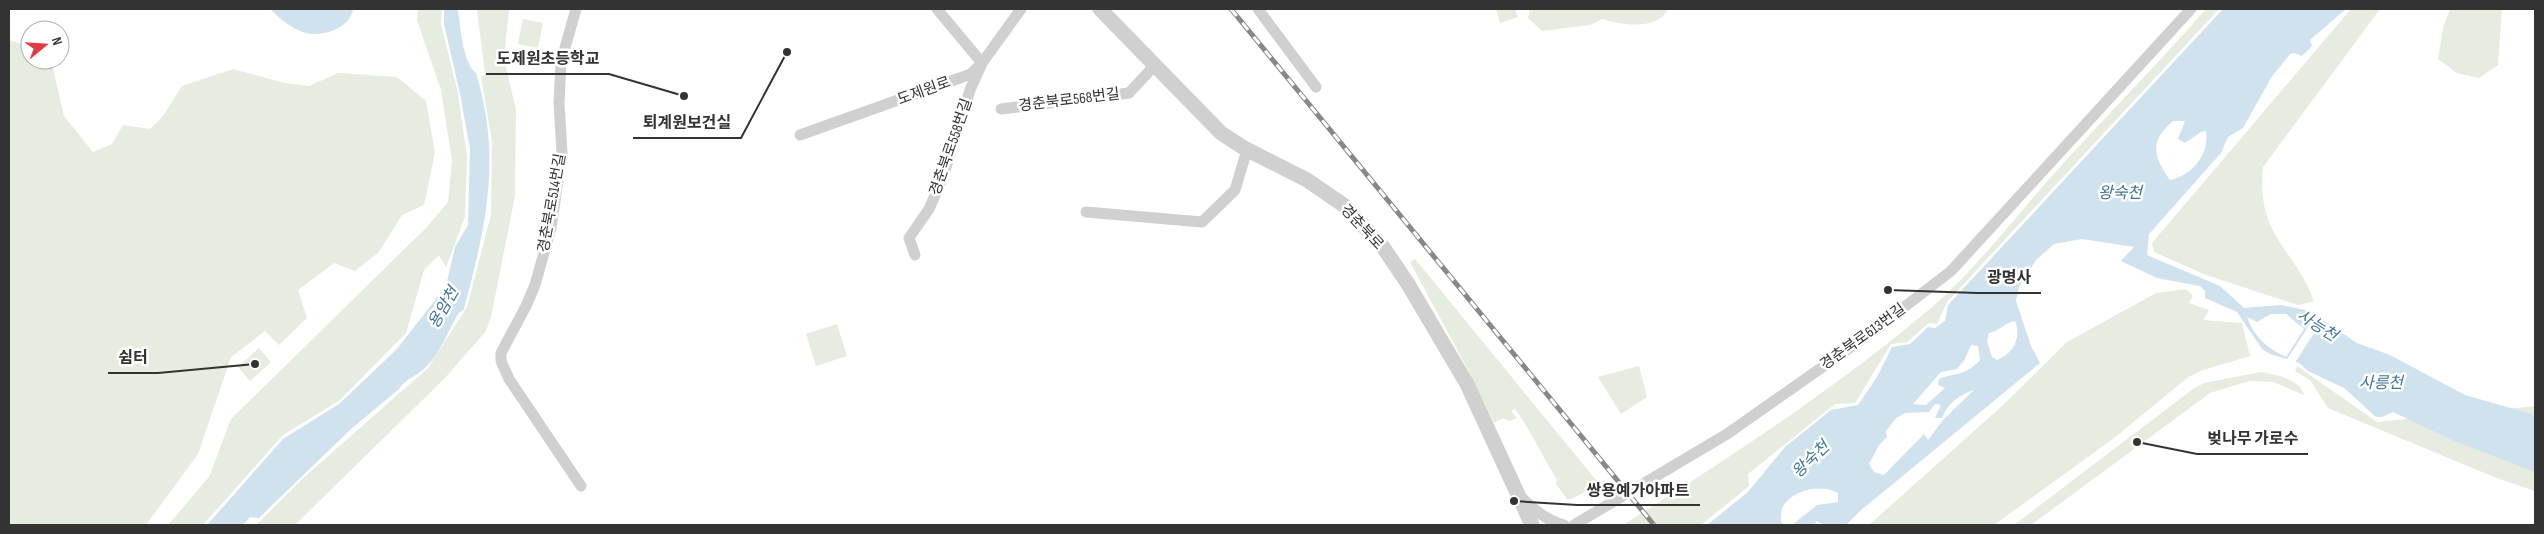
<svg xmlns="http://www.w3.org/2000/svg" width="2544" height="534" font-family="'Sofia Sans Condensed','Noto Sans KR',sans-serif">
  <rect width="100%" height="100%" fill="#fff"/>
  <path fill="#e6ecdf" d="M418 9H442L441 24 458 93 467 156 465 217 446 267 439 255 424 270 406 333 340 400 283 435 203 525H168L209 477 231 419 426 228 448 202 452 160 441 90 417 20Z
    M477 9H509L504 59 516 110 515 196 491 317 486 331 445 378 295 525H256L301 480 428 368 467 307 491 215 492 141 481 77 485 75Z
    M1496 9H1515L1518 17 1500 23Z
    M1530 9H1668C1658 31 1621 25 1602 19L1590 25 1542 31 1528 18Z
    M2206 9H2219L1947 302 1937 324 1929 323 1907 342 1891 344 1855 403 1835 404 1748 474 1749 486 1701 525H1623C1729 458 1835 389 1931 308 1976 269 2012 221 2051 177 2102 120 2156 66 2206 9Z
    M2351 9H2380L2263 167C2256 236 2293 246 2314 301L2298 305 2206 275 2154 252 2152 243Z
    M2450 9H2502L2498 65 2479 78 2457 73 2438 59 2443 28Z
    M523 19 543 23 538 48 518 44Z
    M9 40 30 47V60H51L64 116 93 152 112 144 123 125 150 129 163 116 182 86 233 69 285 83 309 86 338 73 397 77 426 101 435 153 424 205 402 215 379 252 355 271 334 263 298 290 307 318 279 345 265 331 231 357 198 454 146 525H9Z
    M1415 259 1600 485 1571 499H1567L1556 484 1557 480C1543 457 1531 431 1515 409L1511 411 1517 418 1510 421 1503 418 1494 423 1466 366 1410 262Z
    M2186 289 2193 296 2189 303 2209 310 2203 320 2242 323 2250 356 2200 371 2187 378 2114 438 1994 525H1869L2002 406 2067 342 2156 293Z
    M837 324 847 356 816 366 806 334Z
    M259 348 271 362 250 381 238 367Z
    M1639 366 1647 397 1621 414 1598 377Z
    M2297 366 2377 422 2535 406V491L2494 477 2328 408 2310 380 2295 371Z
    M2261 372C2276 375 2299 378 2304 395L2273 382 2249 381 2210 393 2031 525H2014L2193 389 2204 383Z"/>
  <path fill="#cfe2ee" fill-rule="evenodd" d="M270 9H353C350 28 324 37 306 33 292 29 280 19 270 9Z
    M444 9H458C460 25 463 64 476 73 502 158 486 226 464 309L458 314C449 330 440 353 427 366 418 376 406 378 399 389L351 429 259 518 250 517 243 525H207L283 439 339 404 397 349 446 286 455 247 468 225 470 149 460 94 444 24Z
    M2223 9H2346L2310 40 2312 46 2302 56 2294 53 2290 54 2271 78 2243 128 2228 137 2221 153 2149 234 2147 255 2220 286 2244 308 2281 305 2310 311 2357 343 2390 355 2465 395 2535 415V472L2454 441 2393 412 2382 417H2376L2344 388 2308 371 2299 363 2270 354 2262 349 2237 312 2205 298V291L2200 286 2157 278 2121 261 2134 247 2082 239 2054 244 2036 260 2019 287 2016 301 2031 346 2040 363 1860 511 1846 525H1825L1816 521 1815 525H1792L1817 505 1838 502V493C1822 484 1794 489 1783 506 1781 510 1781 518 1781 522L1785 525H1707L1748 492 1785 447 1831 410 1858 405 1877 377 1892 347 1910 344 1928 327 1935 328 1945 321 1948 305ZM2173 121H2185L2178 139 2185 143 2201 132 2206 131C2210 155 2191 176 2170 180 2153 156 2149 141 2173 121ZM2271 314H2286L2304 329 2286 357C2267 348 2254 337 2247 317L2257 322ZM2015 321C2022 337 2013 354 1997 360L1992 357 1987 341 1989 333C2000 331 2005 322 2015 321ZM1971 345 1978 346 1980 360C1965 376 1958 372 1939 379L1938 385 1945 388 1926 405 1913 404 1941 372 1957 369 1965 359ZM1974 390 1943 420 1928 440 1924 434 1884 475 1874 472 1869 464 1879 445 1887 437 1886 431 1896 418 1905 413 1929 412 1935 404 1941 405 1935 418H1942C1948 403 1959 395 1974 390Z"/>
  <path fill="#fff" d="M2317 313 2324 318 2294 364 2286 361Z"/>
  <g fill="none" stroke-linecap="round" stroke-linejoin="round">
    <path stroke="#d0d0d0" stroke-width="11" d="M576 9 561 62 559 103 562 153 551 228 535 285 526 306 501 353V361L509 379 581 486
      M1258 9 1316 87
      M1001 109 1129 93 1155 65
      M800 135 971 74 982 63 1021 9
      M1086 212 1202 222 1235 190 1247 150
      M915 255 909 238 929 209 943 177 970 90 982 63 937 9
      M1522 498C1534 510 1547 521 1564 525
      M1574 525 1727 434 1868 335 1951 271 2191 9"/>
    <path stroke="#d0d0d0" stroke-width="15" d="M1100 9 1221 133 1244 148 1307 180 1345 206 1383 247 1408 284 1467 384 1532 525"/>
    <defs>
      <path id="rail" d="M1231 9 1654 525"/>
    </defs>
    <use href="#rail" stroke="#888" stroke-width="5"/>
    <use href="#rail" stroke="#fff" stroke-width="3" stroke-dasharray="9" stroke-linecap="butt"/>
  </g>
  <g text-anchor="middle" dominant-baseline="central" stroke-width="5" stroke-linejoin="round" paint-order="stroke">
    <g font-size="15" fill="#333" stroke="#fff">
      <text transform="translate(924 91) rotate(-20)">도제원로</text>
      <text transform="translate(1069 100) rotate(-7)">경춘북로568번길</text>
      <text transform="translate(951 147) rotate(-71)">경춘북로558번길</text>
      <text transform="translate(552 203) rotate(-80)">경춘북로514번길</text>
      <text transform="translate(1362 227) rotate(47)">경춘북로</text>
      <text transform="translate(1863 337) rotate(-36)">경춘북로613번길</text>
    </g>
    <g font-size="16" font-style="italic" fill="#3f7597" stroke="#fff">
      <text x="2120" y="193">왕숙천</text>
      <text transform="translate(444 308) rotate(-60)">용암천</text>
      <text transform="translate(2317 326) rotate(32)">사능천</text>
      <text x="2381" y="383">사릉천</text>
      <text transform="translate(1811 460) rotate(-44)">왕숙천</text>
    </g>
  </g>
  <path fill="none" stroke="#333" stroke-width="2" d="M684 96L609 74H486M787 52L741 138H633M1888 290L1977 293H2041M255 364L158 373H108M2137 442L2197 454H2308M1514 501L1577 505H1700"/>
  <g fill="#333" stroke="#fff" stroke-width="2">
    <circle cx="684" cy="96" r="5"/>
    <circle cx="787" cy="52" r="5"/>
    <circle cx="1888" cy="290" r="5"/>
    <circle cx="255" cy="364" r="5"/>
    <circle cx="2137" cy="442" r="5"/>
    <circle cx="1514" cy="501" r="5"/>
  </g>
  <g font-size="16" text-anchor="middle" font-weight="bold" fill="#333" stroke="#fff" stroke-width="5" stroke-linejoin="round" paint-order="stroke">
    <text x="548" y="64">도제원초등학교</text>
    <text x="687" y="128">퇴계원보건실</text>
    <text x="2009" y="283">광명사</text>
    <text x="133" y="363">쉼터</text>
    <text x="2253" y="444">벚나무 가로수</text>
    <text x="1638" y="496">쌍용예가아파트</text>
  </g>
  <rect width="2544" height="534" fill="none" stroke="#333333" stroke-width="20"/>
  <g transform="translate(45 45) rotate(72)"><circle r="24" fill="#ffffff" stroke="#adadad"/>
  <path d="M0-4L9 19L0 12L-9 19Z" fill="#e63946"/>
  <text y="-8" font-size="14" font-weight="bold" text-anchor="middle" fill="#333333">N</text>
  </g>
</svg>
